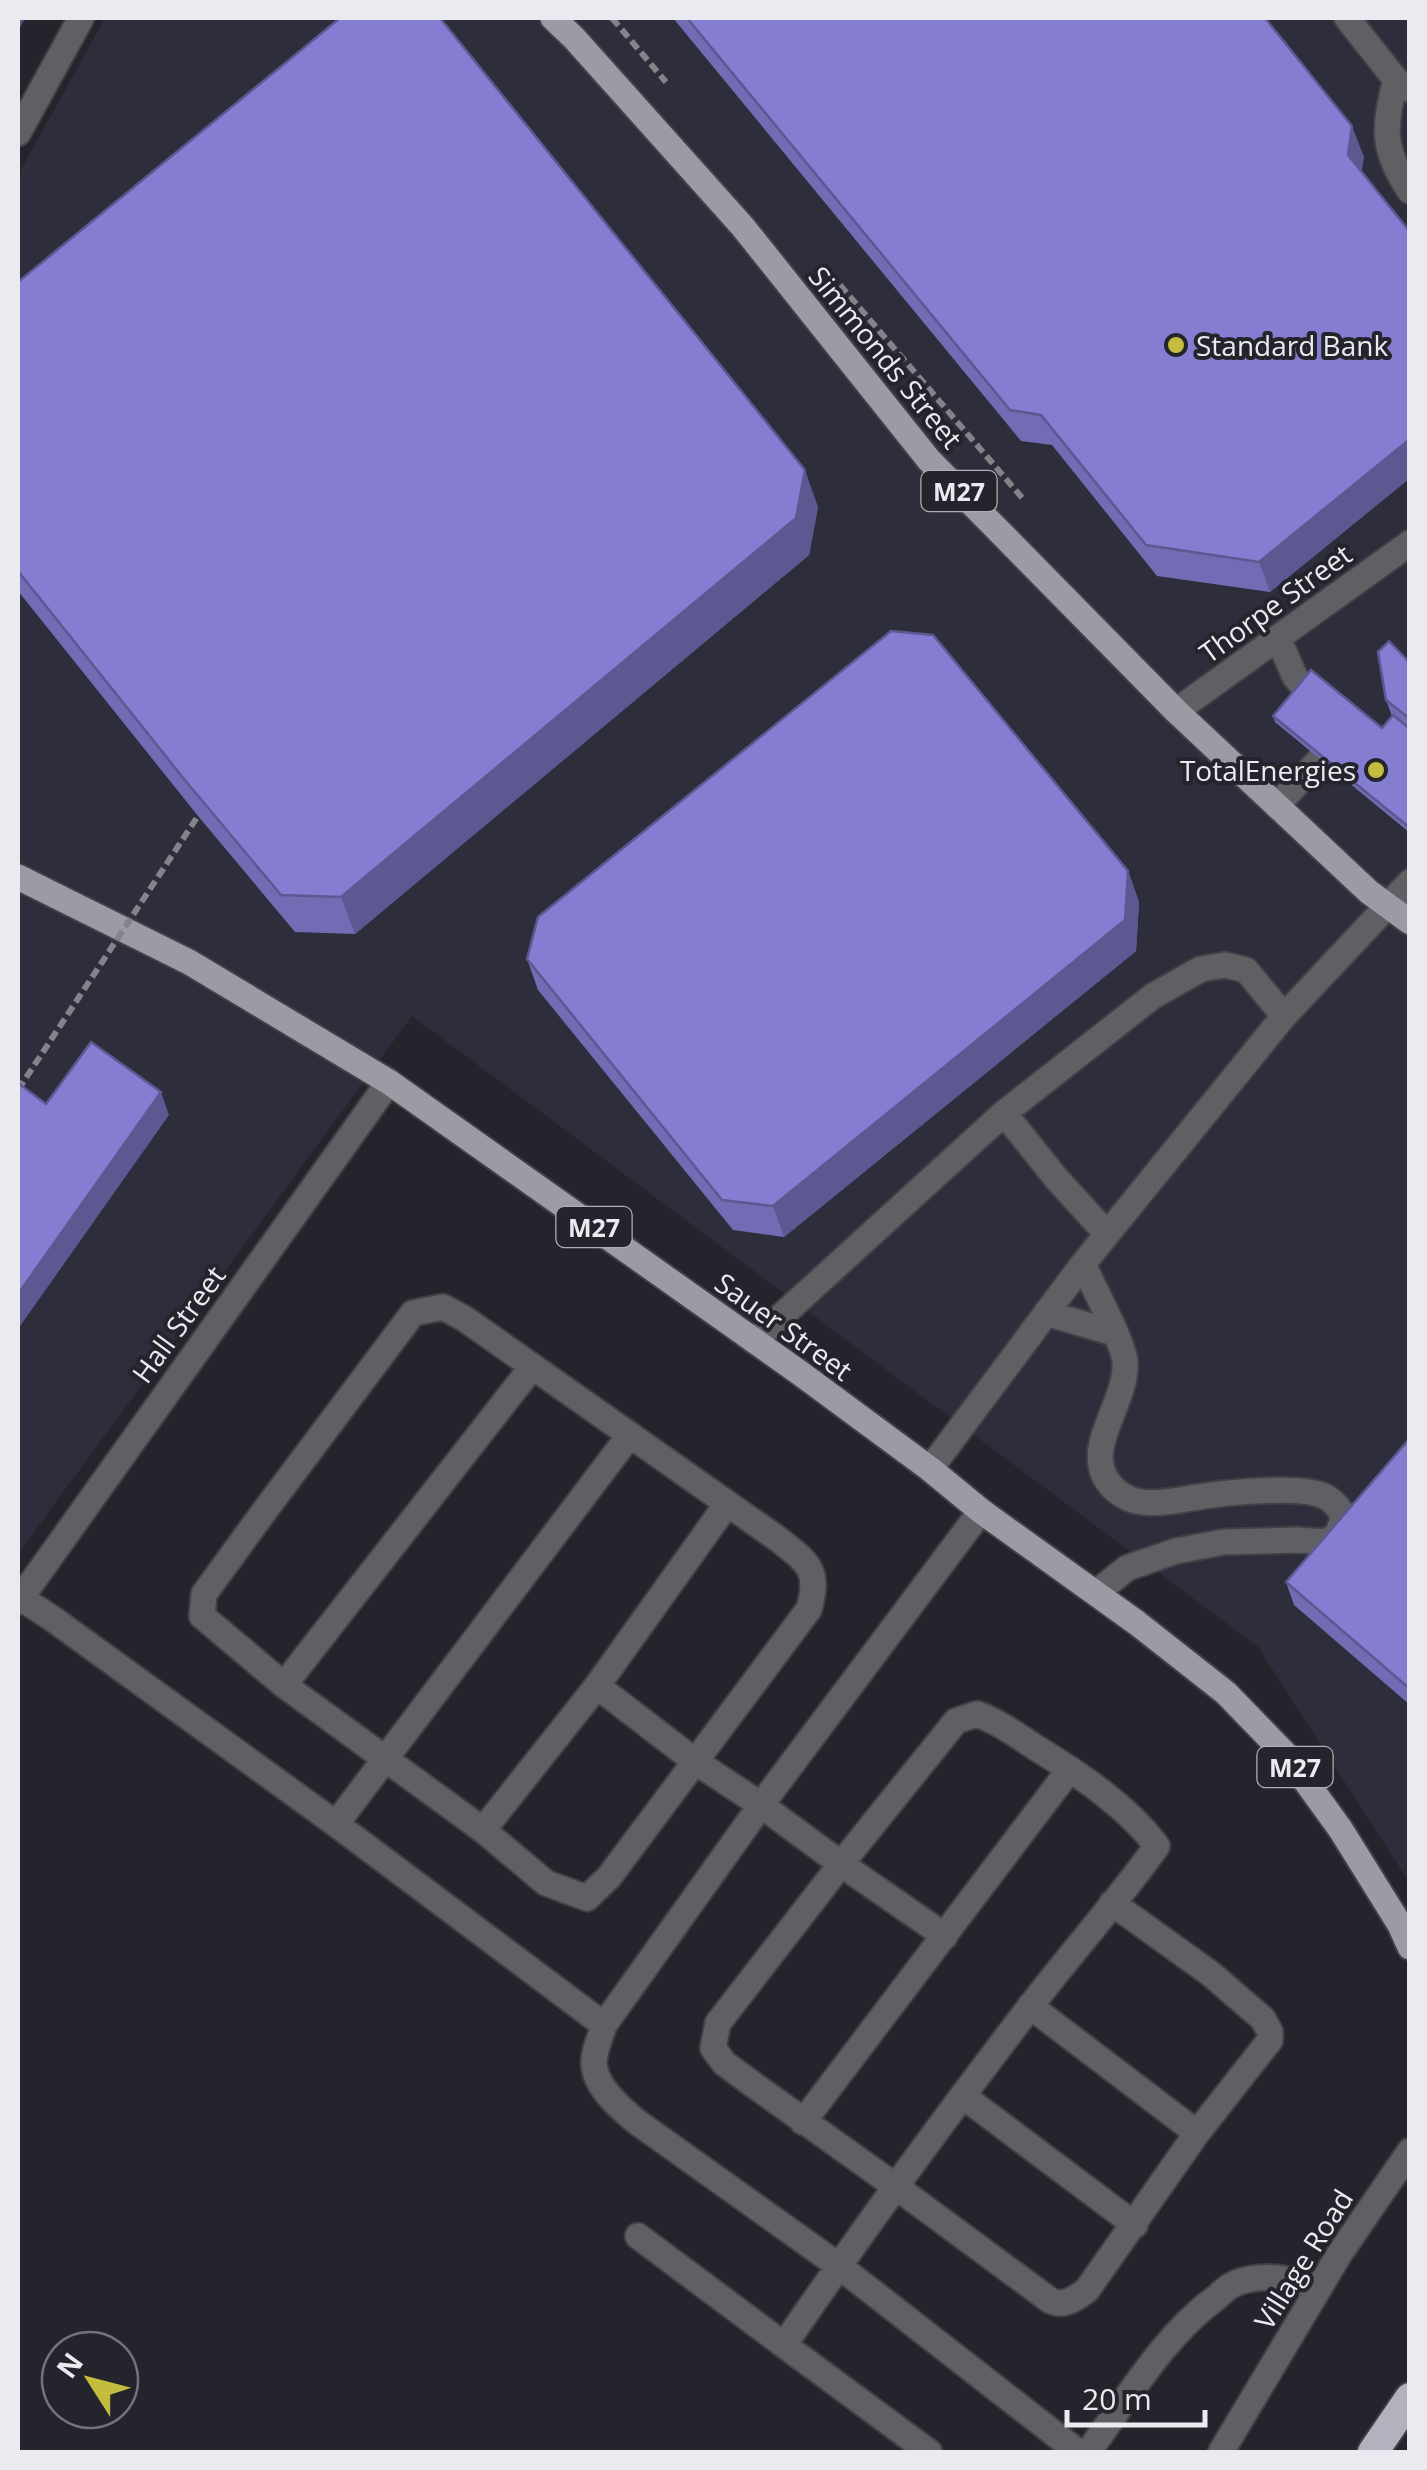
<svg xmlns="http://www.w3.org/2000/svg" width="1427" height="2470" font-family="'Open Sans',sans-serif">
  <rect width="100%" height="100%" fill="#24242c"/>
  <path fill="#2d2d3b" d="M105 18H1409V1882L1258 1647 412 1016 18 1554V175Z"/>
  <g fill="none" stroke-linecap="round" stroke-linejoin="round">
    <defs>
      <path id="minor" d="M1347 18 1396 80 1409 89
        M1396 80C1383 125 1382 151 1410 191
        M18 133 81 18
        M1278 638 1295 677 1321 706
        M1176 711 1410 543
        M1277 805 1342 736
        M1004 1113 1056 1178 1107 1234
        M1083 1264C1092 1285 1124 1343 1125 1362 1128 1407 1070 1460 1122 1495 1145 1510 1180 1499 1205 1496 1231 1492 1304 1485 1326 1497 1333 1501 1338 1507 1342 1513V1522L1337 1535 1326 1542 1297 1540 1224 1542 1176 1551 1127 1568 1096 1593
        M443 1307 465 1319 778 1539C808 1563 820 1569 809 1609L609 1877 587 1898 546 1883 483 1830 284 1685 202 1616 204 1594 263 1513 413 1313Z
        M1046 1313 1114 1333
        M754 1341 1004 1113 1153 996 1201 969 1225 965 1246 970 1284 1016
        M930 1469 1083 1264 1284 1016 1410 882
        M981 1511 761 1805 604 2025C601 2036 593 2053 594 2064 595 2087 621 2109 637 2122L839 2266 1078 2452
        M18 1596 53 1619 336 1824 604 2025
        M18 1602 389 1082
        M284 1685 532 1367
        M597 1686 696 1762 761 1805 841 1864 945 1936
        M336 1824 629 1436
        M483 1830 597 1686 727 1504
        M1030 2006 1197 2133
        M963 2096 1135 2225
        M803 2122 1070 1769
        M638 2236 784 2345C863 2230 945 2117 1030 2007 1071 1953 1117 1902 1157 1846 1127 1806 1080 1775 1038 1749 1018 1736 999 1722 977 1714L956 1721 841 1864 718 2023 713 2048 724 2063 751 2083 895 2186 1051 2301C1065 2307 1076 2298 1087 2290L1197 2133 1270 2040V2032L1263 2019 1211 1974 1112 1903
        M784 2345 929 2452
        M1088 2452C1126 2401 1164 2335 1217 2297 1222 2292 1229 2286 1236 2283 1264 2272 1292 2279 1319 2288
        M1221 2452 1340 2253 1410 2151"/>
      <path id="major" d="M553 18 574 38 743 227 929 460 1176 711 1369 892 1410 922
        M18 877 189 962 389 1082 800 1373 930 1469 981 1511 1137 1623 1226 1693 1289 1758 1341 1830 1400 1925 1410 1947"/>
      <path id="highway" d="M1373 2452 1410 2398"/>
    </defs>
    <use href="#minor" stroke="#404047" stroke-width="29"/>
    <use href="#major" stroke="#404047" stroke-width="29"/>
    <use href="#highway" stroke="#404047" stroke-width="34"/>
    <path stroke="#83838a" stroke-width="6" stroke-dasharray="10 5" stroke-linecap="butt" d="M612 18 666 82
      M840 285 1024 500"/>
    <use href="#minor" stroke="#606064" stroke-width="25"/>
    <use href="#major" stroke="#9a9ba4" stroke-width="25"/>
    <use href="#highway" stroke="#b2b2be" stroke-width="30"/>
    <path stroke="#83838a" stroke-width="6" stroke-dasharray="10 5" stroke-linecap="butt" d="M18 1090 198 816"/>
  </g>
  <path fill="#726cb4" d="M673 18H1265L1364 157 1361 172 1410 232V478L1270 592 1157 576 1052 445 1021 441Z
    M18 282 818 507 809 555 355 934 295 932 198 816 18 591Z
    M1410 663V833L1275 722 1273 716 1382 728 1392 716 1386 700Z
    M1128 871 1139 902 1136 951 784 1237 733 1230 538 990 527 959Z
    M1410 1438V1705L1294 1605 1286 1582Z"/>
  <path fill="#5c5892" d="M18 18H25L18 31Z
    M1352 126 1364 157 1359 186 1348 155Z
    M1410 439V478L1270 592 1259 562Z
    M805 470 818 507 809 555 355 934 341 897Z
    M1128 871 1139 902 1136 951 784 1237 773 1206Z
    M161 1092 169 1115 18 1329V1294Z"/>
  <path fill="#847dd1" stroke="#5c5892" stroke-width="2.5" d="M340 18H440L805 470 796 518 341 897 281 895 184 779 18 571V282Z
    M687 18H1265L1352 126 1348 155 1410 232V439L1259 562 1146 545 1041 415 1010 410Z
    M891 631 933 635 1128 871 1125 920 773 1206 722 1200 527 959 538 917Z
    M1389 641 1410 663V719L1386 700 1378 652Z
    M1311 670 1382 728 1393 715 1410 729V828L1273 716Z
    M91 1042 161 1092 18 1294V1083L46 1104Z
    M1410 1438V1689L1286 1582Z"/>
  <g fill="#c4bc3e" stroke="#24242c" stroke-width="4">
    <circle cx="1176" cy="345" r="10"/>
    <circle cx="1376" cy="770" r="10"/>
  </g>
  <g text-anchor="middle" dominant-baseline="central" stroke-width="8" stroke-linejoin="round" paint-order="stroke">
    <g fill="#24242c" stroke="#afafb5" stroke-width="2.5">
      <rect x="921.5" y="471" width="75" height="40" rx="8"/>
      <rect x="556.5" y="1207" width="75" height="40" rx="8"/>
      <rect x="1257.5" y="1747" width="75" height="40" rx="8"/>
    </g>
    <g font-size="25" font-weight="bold" fill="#eaeaf0">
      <text x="959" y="491">M27</text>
      <text x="594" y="1227">M27</text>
      <text x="1295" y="1767">M27</text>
    </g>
    <g font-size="28" fill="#eaeaf0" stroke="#24242c" text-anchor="start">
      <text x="1196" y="345">Standard Bank</text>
      <text x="1356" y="770" text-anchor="end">TotalEnergies</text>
    </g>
    <g font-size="28" fill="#eaeaf0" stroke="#24242c">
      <text transform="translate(886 357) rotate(51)">Simmonds Street</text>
      <text transform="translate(1275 603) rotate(-36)">Thorpe Street</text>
      <text transform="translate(178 1324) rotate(-54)">Hall Street</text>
      <text transform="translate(784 1326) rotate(36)">Sauer Street</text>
      <text transform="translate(1303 2259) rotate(-58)">Village Road</text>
    </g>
  </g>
  <rect width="1427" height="2470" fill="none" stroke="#eaeaf0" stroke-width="40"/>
  <g transform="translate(90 2380) rotate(306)"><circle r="48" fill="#24242c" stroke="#73737a" stroke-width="2.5"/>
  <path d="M0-8L18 38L0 25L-18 38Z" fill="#c4bc3e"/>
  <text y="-15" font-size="28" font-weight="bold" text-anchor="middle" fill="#eaeaf0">N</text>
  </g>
  <path d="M1067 2410v15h138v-15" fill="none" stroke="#eaeaf0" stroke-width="5"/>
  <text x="1082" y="2410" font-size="30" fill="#eaeaf0" stroke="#24242c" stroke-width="8" paint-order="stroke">20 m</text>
</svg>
